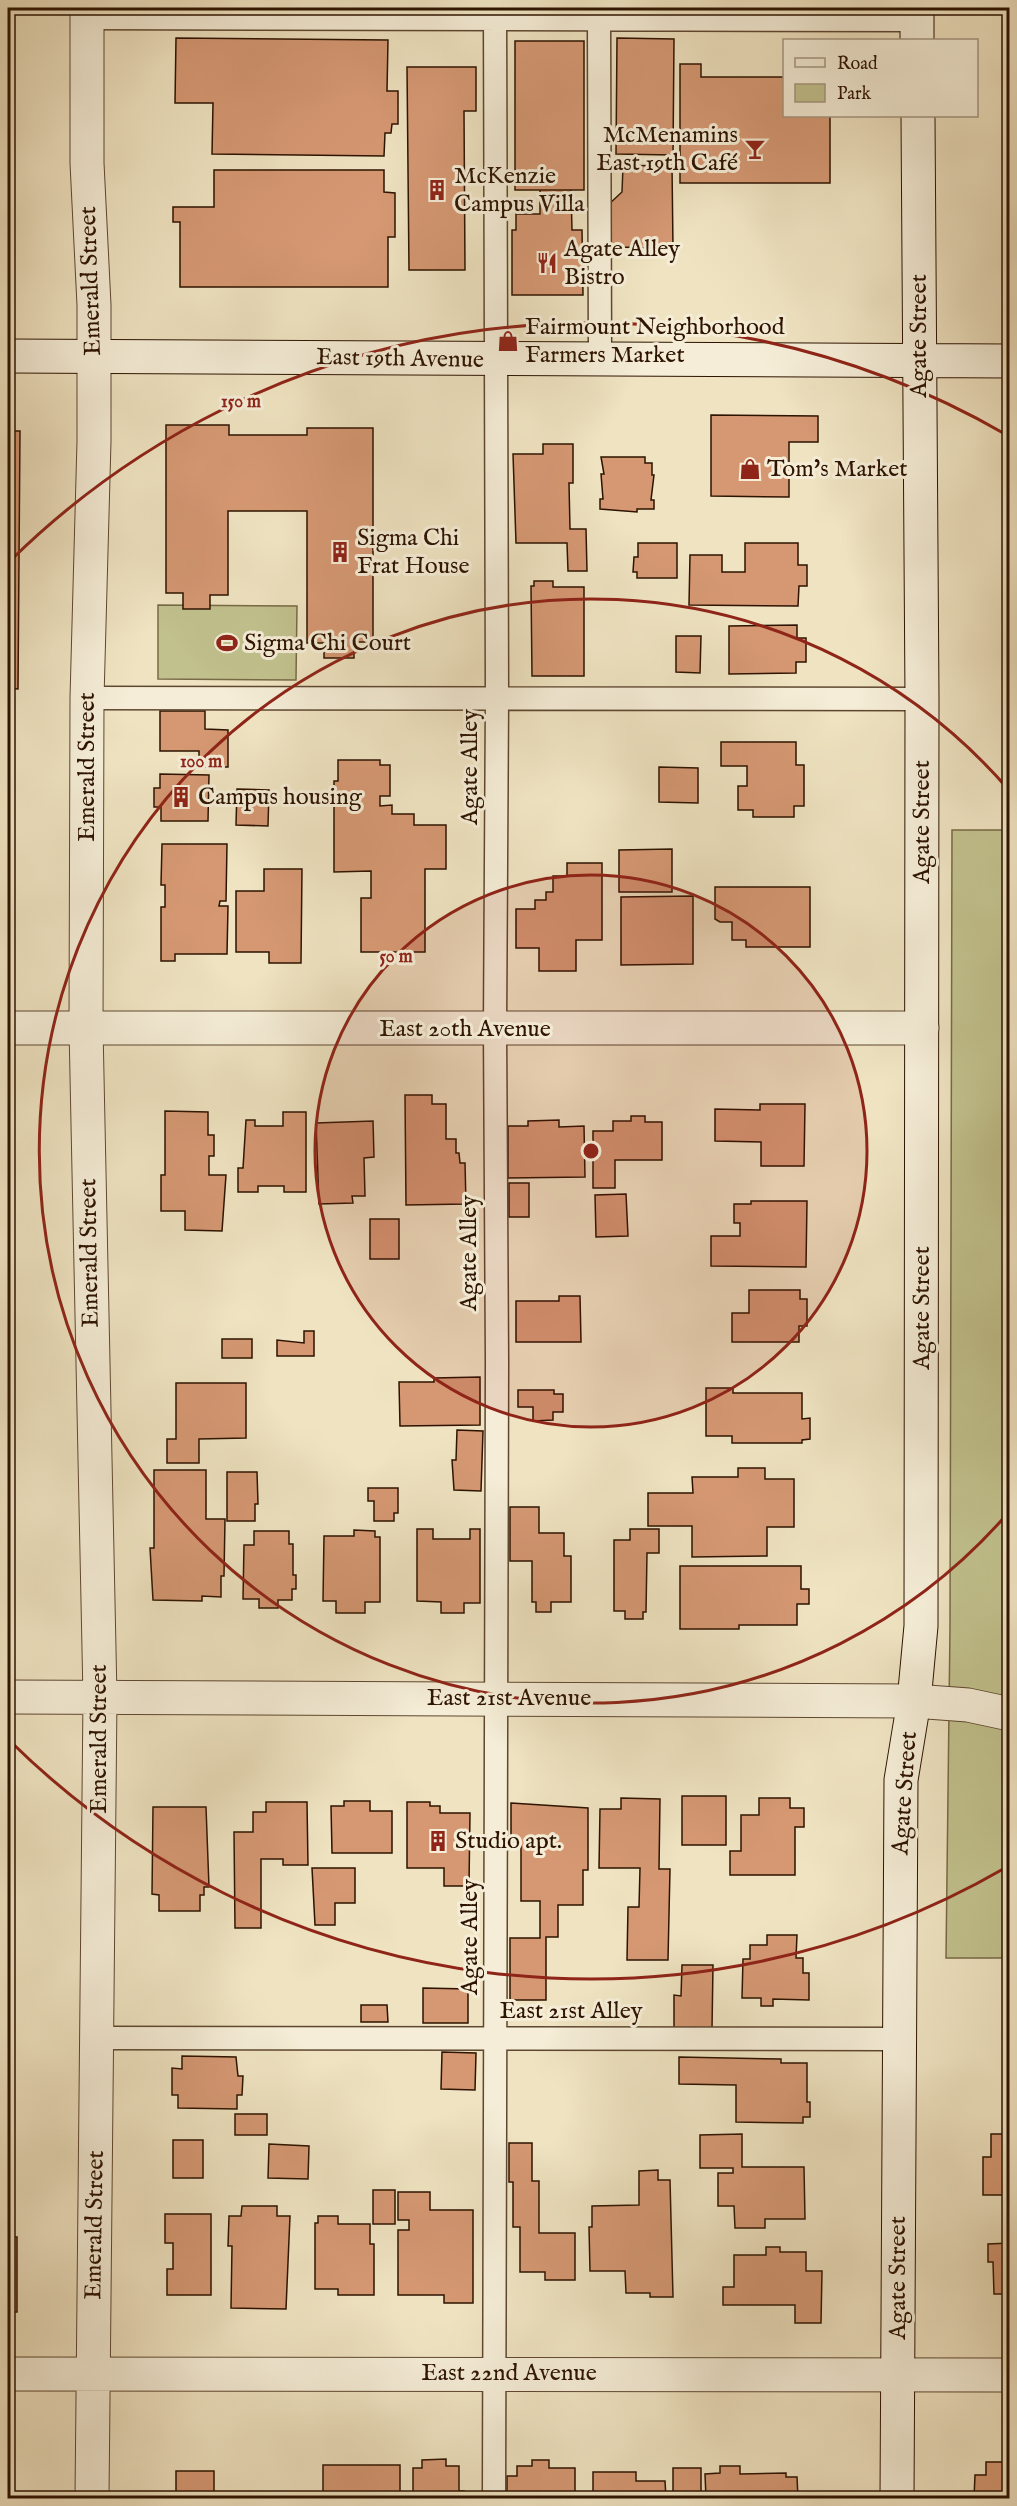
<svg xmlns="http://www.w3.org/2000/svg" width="1017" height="2506" font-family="'IM FELL English',serif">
  <rect width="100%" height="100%" fill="#efe3c1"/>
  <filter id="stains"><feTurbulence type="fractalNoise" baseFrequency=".00333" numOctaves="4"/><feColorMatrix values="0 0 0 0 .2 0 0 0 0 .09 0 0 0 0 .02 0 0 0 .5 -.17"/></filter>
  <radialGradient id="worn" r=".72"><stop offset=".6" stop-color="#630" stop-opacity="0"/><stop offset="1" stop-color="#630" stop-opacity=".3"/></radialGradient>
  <path fill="#c1c18d" stroke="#776a46" stroke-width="1.5" d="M1008 8H1010L1009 153H1006Z
    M158 605 297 606 296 680 158 679Z
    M952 830H1009V1958H946L950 1628Z"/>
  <path fill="#d59873" stroke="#2d1300" stroke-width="1.5" d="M8 8H13V95L8 96Z
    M176 38 388 40 387 91H398V124H392L391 133H385L384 156 212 154 213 103H175Z
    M617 38 674 39 673 155 616 154Z
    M515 41H584V190H515Z
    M680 64H701V77H784V116H830V183H680Z
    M407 67H476V111H464L465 270H409Z
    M672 165 673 248 609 247 608 205 622 192 623 166Z
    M214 170H384V192L395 193V237H388V287H180V222H173V207H214Z
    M540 190H571L572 230H582L583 295H512V230H516V214H540Z
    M8 213H11L10 281H8Z
    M711 415 818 416V442H789V497L711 496Z
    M166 425H229V435H307V428H373V642H354V658H324V643H307V511H228V595H210V609H183V593H166Z
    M8 431H20L18 689 8 688Z
    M543 444H573V483H569L570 529H586L587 571H568L567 543H516L513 454H543Z
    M601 457H645V463H652V475H654L651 500H654V509H637V512L600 509V499H603L601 474H604Z
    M638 543H677V578H637V572H633L634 557H638Z
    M745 543H798V565H807V586H799L798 606 689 605 690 555H722V572H745Z
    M534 581H553V587H584V676H532L531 586H534Z
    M797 625V638H806V662H796V673L729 674V626Z
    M676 636H701L700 673 676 672Z
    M160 711H205V729L228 730V767H199V751H160Z
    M721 742H796V765H804V806H794V817H753V810H738V786H747V766H721Z
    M338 760H380V765H390V796H380V806L392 805V814H414V825H446V869H425V952H361V898H371V871L334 872V781H338Z
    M659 767 698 768V803L659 802Z
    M160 774 209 775 208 821H161V807H154V788H160Z
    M237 789 269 790 268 826 236 825Z
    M162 844H227L226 901H220L219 906H228L227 954H175V961H161V907H165V885H161Z
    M672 849V892H619V850Z
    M567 863H602V940H576V971H539V948H516V909H535V900H546V892H553V876H567Z
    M264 869H302L301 963H269V952H236V891H264Z
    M715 887H810V947H746V940H732V922H720L715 919Z
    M693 896V964L621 965V897Z
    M405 1095H432V1104H446V1139H456V1153H459L460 1163H465L466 1204 406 1205Z
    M760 1104H805L804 1166H761V1142L715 1141V1109L760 1110Z
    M165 1111 208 1112V1135H214V1156H209V1175H226L222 1231 185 1230V1211H161V1175H165Z
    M283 1112H306V1192H284V1186H258V1192H238V1168H243L246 1120H255V1126H283Z
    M631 1116H645V1122H662V1160H615V1188H593V1131H613V1121H631Z
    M559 1120V1127L584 1126 585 1177 508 1178V1126H528V1121Z
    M373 1121 374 1157 364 1158 365 1196H352L353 1203 319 1204 316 1123Z
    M8 1180H11V1215H8Z
    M509 1183H529V1217H509Z
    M626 1194 628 1236 596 1237 595 1195Z
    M751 1201H807L806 1267 711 1266V1236H740V1223H734V1204H751Z
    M370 1219H399V1259H370Z
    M8 1238H10L11 1272H8Z
    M749 1290H800V1299H807V1326H799V1342H732V1313H749Z
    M559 1296H580L581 1342H516V1301H559Z
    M304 1331H314V1356H277V1340L304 1343Z
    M222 1339H252V1358H222Z
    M480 1377V1425L400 1426 399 1382H434V1378Z
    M176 1383H246V1438L199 1439V1463H167V1439H176Z
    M706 1388H733V1393H802V1419L810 1418V1439L802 1440V1443H732V1436H706Z
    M518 1390H554V1394H563V1412H553V1420L533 1421V1407H518Z
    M457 1430 483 1431 481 1491 454 1490 452 1460H456Z
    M738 1468H765V1479H794V1527H767V1556L692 1557V1526H648V1493H693L692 1477H738Z
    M154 1470H206V1519H225L224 1576H221V1597L202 1596V1601L153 1600 150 1548H154Z
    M227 1472H257L258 1504H255V1521H227Z
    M368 1488H398V1513H394V1521H374V1501H368Z
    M510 1507H539V1533H564V1556H571V1602H551V1612H536V1602H532V1561H510Z
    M417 1529H433V1539H470V1529H480V1603H464V1613H441V1602L417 1601Z
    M630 1529H659V1553H647L646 1612H643V1619H625V1611H614V1540H630Z
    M354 1530 375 1531V1537H380V1602H365V1613H336V1601H323L324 1536H354Z
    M254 1531H289V1544H293V1575H296V1589H292V1600H278V1608H259V1599H243L244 1545H254Z
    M680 1566H801V1589H809V1604H797V1625H739V1629H680Z
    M682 1796H726V1845H682Z
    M621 1798 660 1799 659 1869H670L668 1960H627L628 1907H639L640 1868H599L600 1809H621Z
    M759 1798H790V1808H804V1827H795V1875H730V1851H741V1815H759Z
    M344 1801H370V1811H392V1853H332L331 1806H344Z
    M266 1802H307L308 1865H283V1859H261V1928H235L234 1832H253V1812H266Z
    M407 1802H430V1806H440V1813H470L469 1886H444V1868H407Z
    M511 1803 588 1808V1870H583V1905H558V1937H546V2000H510V1938H540V1901H521V1846H511Z
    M153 1807H206L209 1887H204V1895H200V1911H159V1895L152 1894Z
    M312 1868H355V1903H335V1925H315Z
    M767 1935H797L796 1958H803V1973H809V2000L773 1999V2006H761V1998H742L743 1959H750V1945H767Z
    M682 1965H713L712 2029H674V1995L681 1996Z
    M423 1988 468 1989V2023H423Z
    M361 2005H387L388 2022H361Z
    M442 2052 476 2053 475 2090 441 2089Z
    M182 2056 236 2057 238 2076H243L242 2095H237V2109L178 2108V2095H172V2068L182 2069Z
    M679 2057 781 2059V2063H807V2102H810V2117H803V2123L736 2122V2085L679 2084Z
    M235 2114H267V2135H235Z
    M742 2134V2167H804L805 2219H765V2228H735L734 2206H718V2173H733V2168H700V2135Z
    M991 2134H1010V2195H983V2157H991Z
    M173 2140H203V2178H173Z
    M8 2143H14V2187H8Z
    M509 2143H532V2181H539V2233H575V2280H545V2272H520V2227H513V2182H509Z
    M269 2144 309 2146 308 2179 268 2178Z
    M658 2170V2180H670L673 2297H650V2293H626L625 2271H590L589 2227H592V2206L639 2205V2171Z
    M373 2190H395V2224H373Z
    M398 2192H430V2210H473V2303H444V2295H398V2230H409V2220H398Z
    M242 2206H277V2216H290L286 2309 231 2308 232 2246H228L229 2216H241Z
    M165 2214H211V2295H167V2269H173V2243H165Z
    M318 2216H338V2224H370V2244H374V2295H338V2289H315V2223H318Z
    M8 2237H17V2312H8Z
    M1010 2243V2294H994L993 2262H988V2244Z
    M766 2247H780V2252H806V2271H822L821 2323H795V2305H723V2287H734V2255H766Z
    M446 2459V2466H459V2491H464V2498H413V2468H422V2460Z
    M532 2460H549V2468H575V2498H507V2476H517V2466H532Z
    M986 2462H1010V2498H974L975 2475H986Z
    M323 2465H400V2498H323Z
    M720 2466H740V2474L786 2473V2477H797L798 2498H706L705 2474 720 2473Z
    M673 2468H701V2498H673Z
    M176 2471H214V2498H176Z
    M593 2472H636V2481H665L666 2498H593Z
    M238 2496H286V2498H238Z"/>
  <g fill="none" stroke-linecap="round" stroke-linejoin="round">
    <defs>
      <path id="lane" d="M87 18 917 20
        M599 19 600 360
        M87 698 922 699
        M97 2038 900 2039
        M494 2498 497 1362 495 1029 497 698 495 8"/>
      <path id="street" d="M87 8V163L94 305V441L87 698 86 1028 100 1697 92 2498
        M8 1028H922
        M8 1697 914 1701 968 1705 1010 1714
        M8 2374 1010 2375"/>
      <path id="secondary" d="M917 8V40
        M8 356 1010 361
        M897 2498 901 1780 914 1701 921 1626 922 699 918 116"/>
    </defs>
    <use href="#lane" stroke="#5e4730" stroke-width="25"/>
    <use href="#street" stroke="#5e4730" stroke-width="35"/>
    <use href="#secondary" stroke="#2d1300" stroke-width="35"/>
    <use href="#lane" stroke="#f5edd7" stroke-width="22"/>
    <use href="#street" stroke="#f5edd7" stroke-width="33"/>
    <use href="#secondary" stroke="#f5edd7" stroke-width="33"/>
  </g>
  <circle cx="591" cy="1151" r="276" fill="#8f2418" fill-opacity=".12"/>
  <g fill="none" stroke="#8f2418" stroke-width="3">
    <circle cx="591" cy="1151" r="276"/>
    <path d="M1008 1513A552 552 0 1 1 1008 789"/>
    <path d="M1005 1868A828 828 0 0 1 11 1742M11 560A828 828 0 0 1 1005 434"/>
  </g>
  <defs>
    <symbol id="bar-bare" viewBox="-9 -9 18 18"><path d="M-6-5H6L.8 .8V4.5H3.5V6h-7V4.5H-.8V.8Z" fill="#8f2418" stroke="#f5edd7" stroke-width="2.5" paint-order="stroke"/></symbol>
    <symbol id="building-bare" viewBox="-9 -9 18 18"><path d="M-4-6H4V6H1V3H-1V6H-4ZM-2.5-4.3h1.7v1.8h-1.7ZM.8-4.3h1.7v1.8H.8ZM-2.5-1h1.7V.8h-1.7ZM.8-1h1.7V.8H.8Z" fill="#8f2418" stroke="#f5edd7" stroke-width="2.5" paint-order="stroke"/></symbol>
    <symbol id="restaurant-bare" viewBox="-9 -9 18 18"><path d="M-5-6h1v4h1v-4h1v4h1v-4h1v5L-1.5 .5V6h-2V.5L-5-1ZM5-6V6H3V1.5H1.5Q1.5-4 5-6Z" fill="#8f2418" stroke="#f5edd7" stroke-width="2.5" paint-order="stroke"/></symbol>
    <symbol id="shop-bare" viewBox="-9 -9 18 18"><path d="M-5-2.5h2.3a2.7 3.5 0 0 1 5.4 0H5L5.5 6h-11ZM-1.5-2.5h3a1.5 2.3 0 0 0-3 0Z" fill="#8f2418" stroke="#f5edd7" stroke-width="2.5" paint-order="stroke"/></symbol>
    <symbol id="stadium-bare" viewBox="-9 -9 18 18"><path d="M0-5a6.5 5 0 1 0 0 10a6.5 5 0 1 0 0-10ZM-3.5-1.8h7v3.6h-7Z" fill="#8f2418" stroke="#f5edd7" stroke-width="2.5" paint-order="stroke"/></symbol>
  </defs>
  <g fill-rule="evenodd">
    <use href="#bar-bare" x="740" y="134" width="30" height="30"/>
    <use href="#building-bare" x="422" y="175" width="30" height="30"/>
    <use href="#restaurant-bare" x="532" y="248" width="30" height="30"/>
    <use href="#shop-bare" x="493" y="326" width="30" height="30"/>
    <use href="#shop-bare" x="735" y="454" width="30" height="30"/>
    <use href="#building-bare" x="325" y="537" width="30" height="30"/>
    <use href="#stadium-bare" x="212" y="628" width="30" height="30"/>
    <use href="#building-bare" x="166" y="782" width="30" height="30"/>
    <use href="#building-bare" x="423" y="1826" width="30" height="30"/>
  </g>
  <g text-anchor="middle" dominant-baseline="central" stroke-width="6" stroke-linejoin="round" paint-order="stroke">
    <g font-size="24" fill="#2d1300" stroke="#f5edd7" text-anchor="start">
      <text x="738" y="135" text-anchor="end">McMenamins<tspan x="738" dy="28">East 19th Café</tspan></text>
      <text x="454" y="176">McKenzie<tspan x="454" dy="28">Campus Villa</tspan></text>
      <text x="564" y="249">Agate Alley<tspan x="564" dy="28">Bistro</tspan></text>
      <text x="525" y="327">Fairmount Neighborhood<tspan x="525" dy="28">Farmers Market</tspan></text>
      <text x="767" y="469">Tom's Market</text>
      <text x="357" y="538">Sigma Chi<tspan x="357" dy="28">Frat House</tspan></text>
      <text x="244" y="643">Sigma Chi Court</text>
      <text x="198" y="797">Campus housing</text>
      <text x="455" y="1841">Studio apt.</text>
    </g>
    <g font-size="24" fill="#2d1300" stroke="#f5edd7">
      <text transform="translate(91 281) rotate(-92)">Emerald Street</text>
      <text transform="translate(919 336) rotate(-90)">Agate Street</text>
      <text transform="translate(400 359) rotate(1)">East 19th Avenue</text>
      <text transform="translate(87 767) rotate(-90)">Emerald Street</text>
      <text transform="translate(470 767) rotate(-90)">Agate Alley</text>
      <text transform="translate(922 822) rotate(-90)">Agate Street</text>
      <text x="465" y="1029">East 20th Avenue</text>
      <text transform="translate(90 1253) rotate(-91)">Emerald Street</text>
      <text transform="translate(469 1253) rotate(-90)">Agate Alley</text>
      <text transform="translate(922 1308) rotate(-90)">Agate Street</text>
      <text x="509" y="1698">East 21st Avenue</text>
      <text transform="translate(99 1739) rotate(-90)">Emerald Street</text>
      <text transform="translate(905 1793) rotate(-86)">Agate Street</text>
      <text transform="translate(470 1937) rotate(-90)">Agate Alley</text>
      <text x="571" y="2011">East 21st Alley</text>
      <text transform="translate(95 2225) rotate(-89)">Emerald Street</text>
      <text transform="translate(898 2278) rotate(-90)">Agate Street</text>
      <text x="509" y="2373">East 22nd Avenue</text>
    </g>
  </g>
  <circle cx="591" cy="1151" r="9" fill="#8f2418" stroke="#f5edd7" stroke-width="3"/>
  <g font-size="18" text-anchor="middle" font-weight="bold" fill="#8f2418" stroke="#f5edd7" stroke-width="6" stroke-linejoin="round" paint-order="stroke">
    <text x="241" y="407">150 m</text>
    <text x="201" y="767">100 m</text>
    <text x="396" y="962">50 m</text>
  </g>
  <rect width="1017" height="2506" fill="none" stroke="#efe3c1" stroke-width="30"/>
  <rect x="9" y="9" width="999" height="2488" fill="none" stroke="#2d1300" stroke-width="3"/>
  <rect x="15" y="15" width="987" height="2476" fill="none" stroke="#2d1300" stroke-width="1.5"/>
  <rect x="783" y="39" width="195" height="78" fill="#f5edd7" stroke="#a59681" stroke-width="1.5"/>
  <rect x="795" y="58" width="30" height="9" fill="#f5edd7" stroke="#a59681" stroke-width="1.5"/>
  <text x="837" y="69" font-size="18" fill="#2d1300">Road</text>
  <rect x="795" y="84" width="30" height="18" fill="#c1c18d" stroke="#a59681" stroke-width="1.5"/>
  <text x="837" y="99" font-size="18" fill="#2d1300">Park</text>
  <rect width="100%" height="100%" filter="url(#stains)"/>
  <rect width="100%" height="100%" fill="url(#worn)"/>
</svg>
